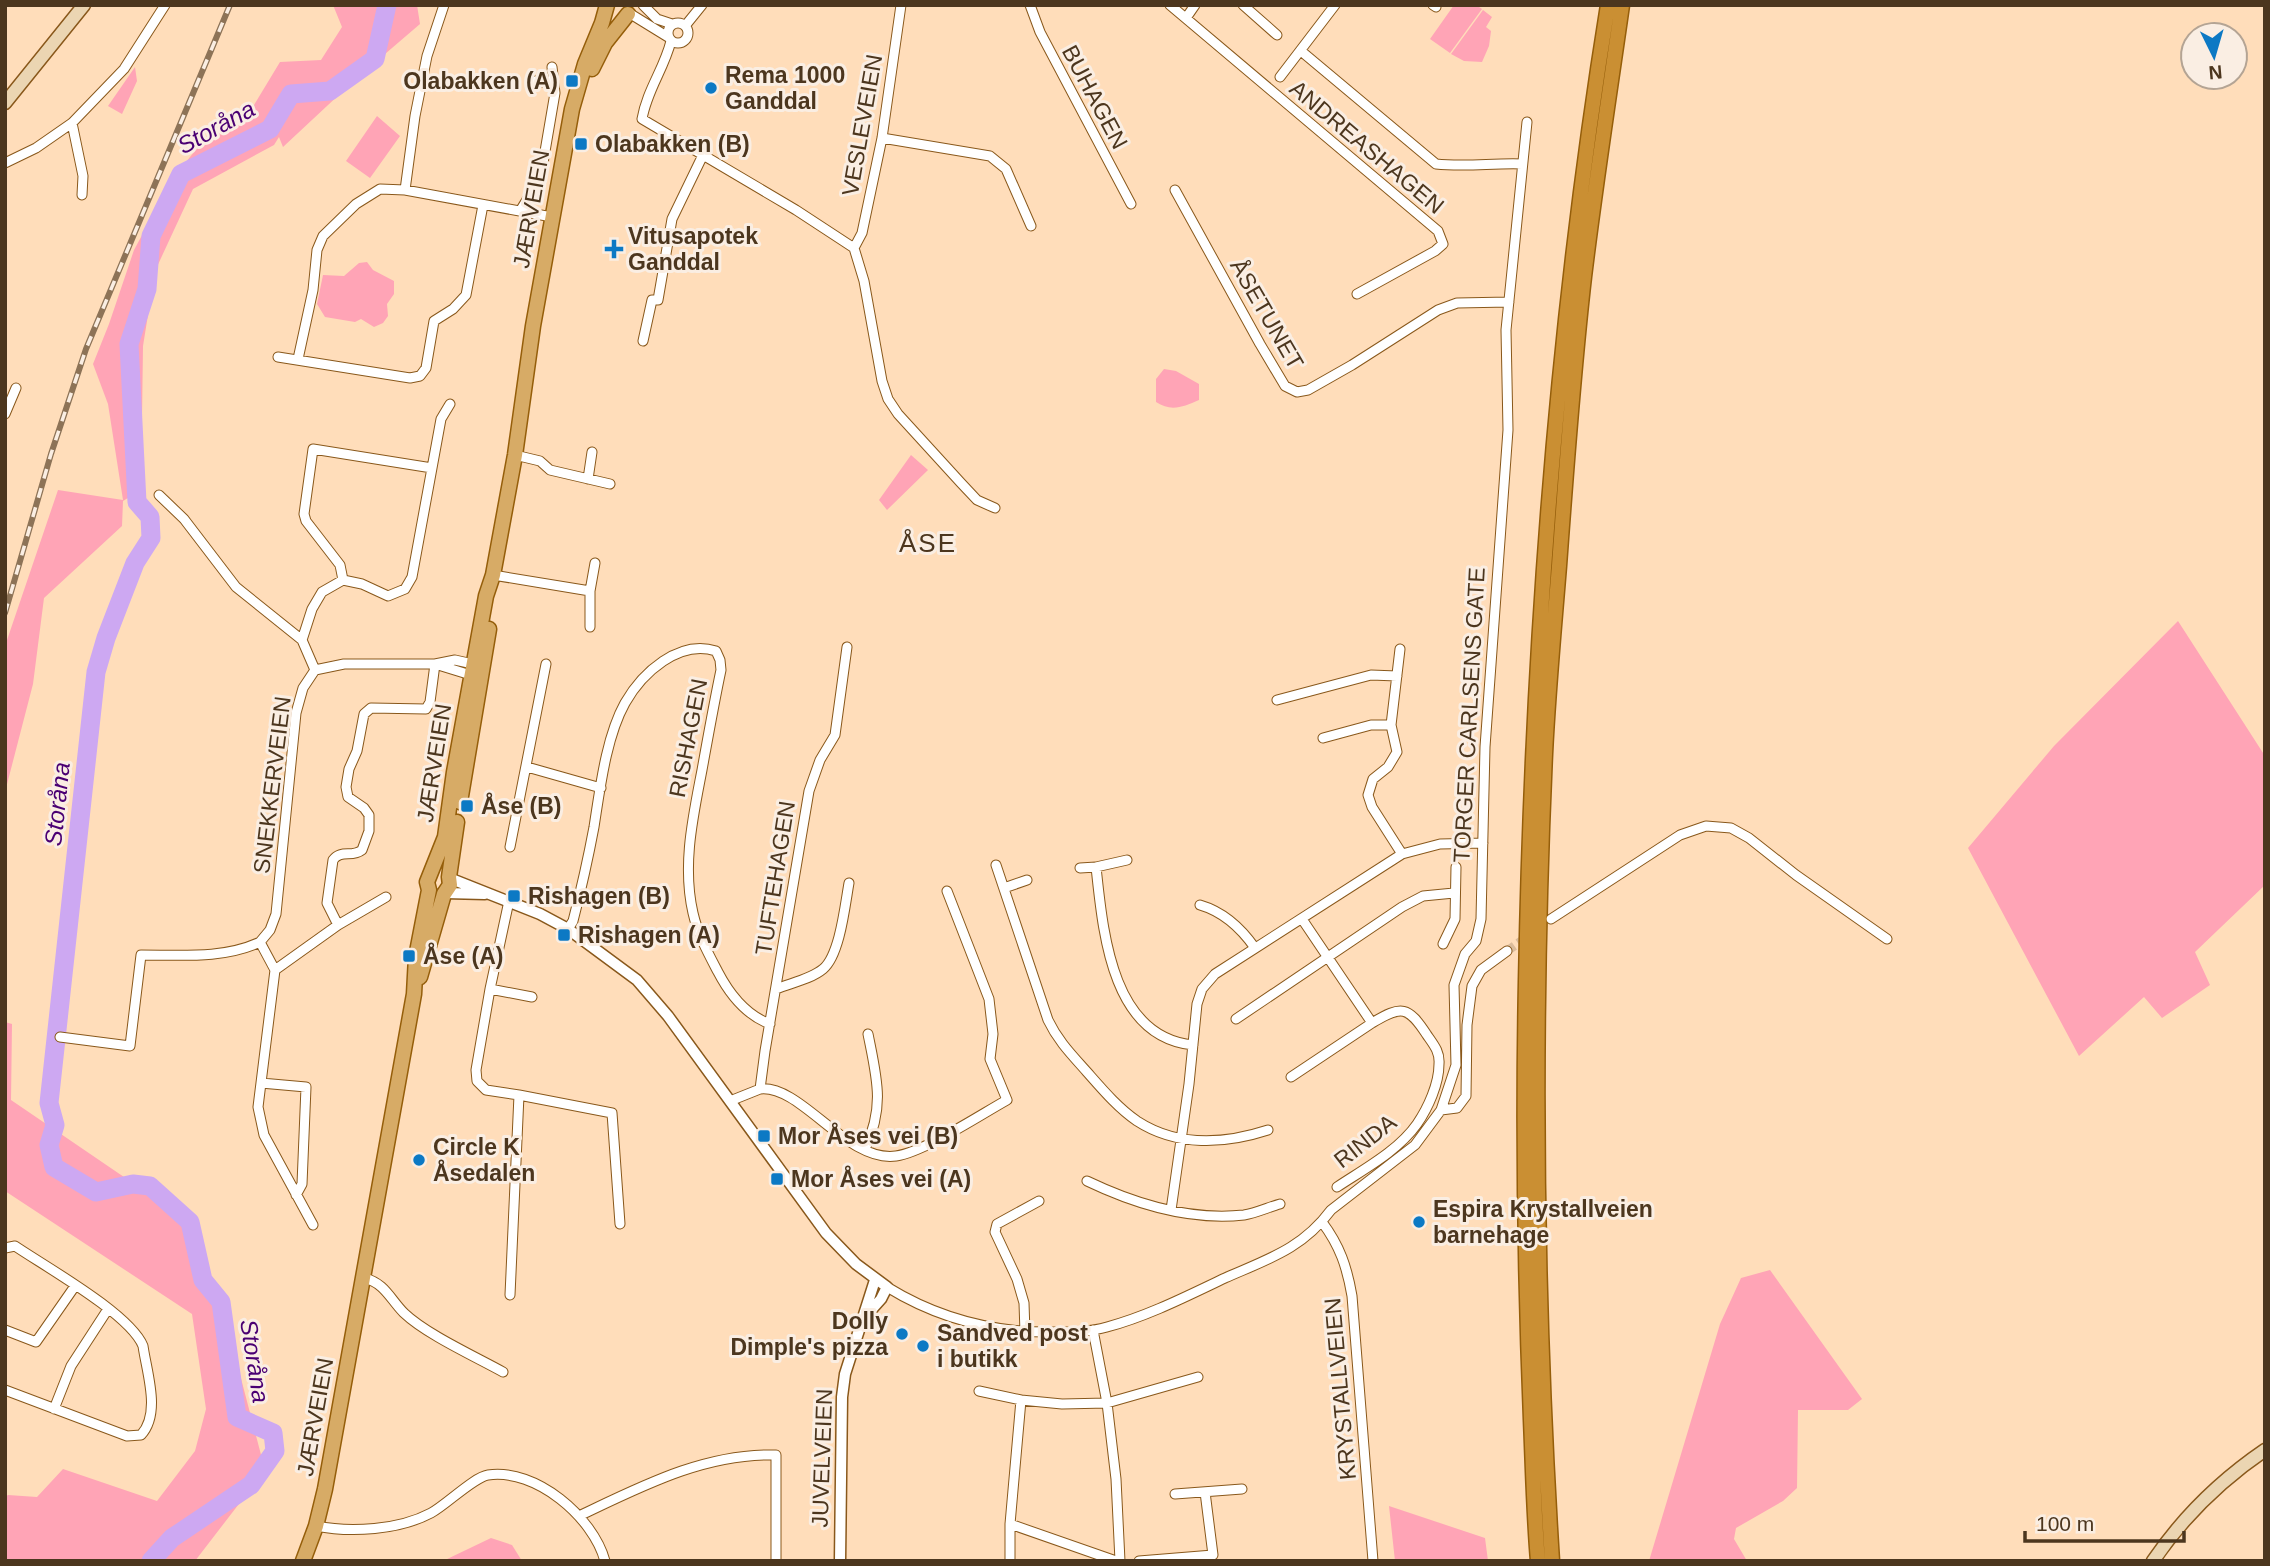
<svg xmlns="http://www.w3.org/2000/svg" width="2270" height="1566" font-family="Arial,sans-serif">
  <rect width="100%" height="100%" fill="#ffddba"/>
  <path fill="#ffa4b6" d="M333 5H417L420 24 357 78 283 147 279 137 274 145 193 189 155 271 143 346 141 490 123 501 122 526 44 598 33 684 5 792V646L58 490 123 500 108 404 93 364 109 324 134 250 173 178 211 131 254 105 280 62 321 60 342 27Z
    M1454 5H1476L1482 9 1450 53 1430 39Z
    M1483 10 1492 17 1486 27 1491 31 1489 46 1482 62 1464 61 1451 54Z
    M135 67 137 81 122 114 108 106Z
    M377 116 400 136 370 178 346 161Z
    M367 262 373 270 394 281V294L387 304 388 316 383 323 374 327 361 319 355 322 325 317 317 304 323 275 344 276 359 263Z
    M1164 369 1176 371 1199 384V400C1183 407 1171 412 1156 402V379Z
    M911 455 928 470 887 510 879 500Z
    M2178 621 2265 756V885L2195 952 2210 985 2162 1018 2144 997 2079 1056 1968 848 2054 746Z
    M5 1022 12 1024 11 1100 190 1222 198 1257 221 1302 265 1470 195 1561H5V1497L8 1495 37 1497 63 1469 157 1501 195 1451 206 1409 192 1314 5 1191Z
    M1770 1270 1862 1399 1848 1410H1798L1797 1488 1783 1501 1736 1528 1734 1539 1747 1561H1649L1720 1324 1741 1278Z
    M1389 1506 1485 1538 1488 1561H1395Z
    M491 1538 512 1545 522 1561H443Z"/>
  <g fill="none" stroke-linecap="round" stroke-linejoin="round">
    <path stroke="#cda8f2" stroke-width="19" d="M151 1561 172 1538 251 1485 275 1451 273 1433 237 1417 221 1302 203 1280 190 1222 150 1186 133 1184 96 1192 54 1167 49 1145 55 1125 49 1103 96 672 106 638 135 563 151 538 150 517 137 502 129 344 147 289 151 236 181 174 270 129 291 94 330 91 375 59 387 5"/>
    <path stroke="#dbbc9b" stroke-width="9" stroke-dasharray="9 4.5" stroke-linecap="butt" d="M1507 951 1527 937"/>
    <defs>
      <path id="minor" d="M643 5 657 19 672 24
        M1030 5 1040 32 1131 204
        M1170 5 1438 231 1443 244 1435 251 1357 294
        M1243 5 1277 35
        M1433 5 1436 7
        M629 13 668 37
        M1186 18 1195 5
        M668 33a10 10 0 1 1 20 0a10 10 0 1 1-20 0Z
        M685 26 702 5
        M671 41C664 69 647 90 642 119L796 210 854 248 864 281 882 381 888 399 898 414 961 483 977 500 995 508
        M1301 51 1436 164C1465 167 1493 163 1522 164
        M1280 77 1335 5
        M535 81 554 84
        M72 123 83 176 82 195
        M882 138 990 156 1006 169 1031 226
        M5 163 36 148 72 123 124 69 165 5
        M405 190 415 116 427 56 444 5
        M1175 190 1260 344 1285 386 1297 392 1308 390 1352 365 1438 310 1457 303 1509 302
        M520 211 538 182 543 163 555 93 552 67
        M854 248 862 233 882 138 901 5
        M643 341 652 300H658L672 219 702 157
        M278 357 410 378 420 376 426 368 434 321 453 309 466 295 483 205
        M298 359 313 290 317 250 323 236 356 204 380 189 405 190 552 217
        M5 414 16 388
        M515 455 540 461 550 470 610 484
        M588 479 592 452
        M159 495 184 519 236 587 302 640 315 670
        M493 575 590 591
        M343 580 340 565 306 521 304 514 313 449 432 468
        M590 627V591L595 563
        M302 640 312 609 322 592 343 580 362 584 388 596 405 589 412 577 441 419 450 404
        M1400 649 1391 725 1397 752 1388 767 1373 779 1368 795 1372 807 1402 854
        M435 664 474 676
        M1277 700 1371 675 1397 676
        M1323 738 1371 725H1391
        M527 767 601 788
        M510 847 546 664
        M1127 860 1096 867C1103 931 1111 1037 1193 1045
        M996 865 1048 1020C1058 1041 1072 1055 1087 1072 1102 1089 1118 1108 1137 1121 1177 1147 1225 1144 1268 1130
        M1080 868 1096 867
        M1004 888 1027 880
        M509 901 490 989 476 1070 477 1081 486 1090 519 1095 510 1295
        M1200 905C1224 912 1241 928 1255 948
        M1302 919 1372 1023C1402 1005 1408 1006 1427 1035 1434 1045 1440 1052 1439 1064 1439 1084 1428 1108 1417 1124 1398 1151 1364 1169 1337 1187
        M1551 919 1680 835 1706 826 1731 828 1749 838 1796 875 1887 939
        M338 925 327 903 333 860C341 849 352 858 362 850L369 831V815L364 808 348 797 346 787 349 769 357 751 364 714 371 708 426 709 430 702 435 664
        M568 929 573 921C581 890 588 859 594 827 600 789 606 737 625 703 642 673 679 639 716 651L720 660 721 670C714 703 708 737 702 770 693 817 682 865 693 913 698 935 708 953 718 972 730 995 746 1015 770 1024
        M1443 944 1455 919 1456 867
        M275 970 338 925 386 897
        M490 989 532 997
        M776 989C791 983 811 979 823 969 840 955 845 905 849 883
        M1236 1019 1402 907 1423 896 1454 893
        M60 1037 130 1046 141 955C181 955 224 959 260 942
        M1291 1077 1372 1023
        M261 1083 306 1087 302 1184 296 1195
        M760 1089C801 1084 847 1163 896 1156 924 1152 980 1115 1007 1100L990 1059 993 1034 989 999 947 891
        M519 1095 612 1113 620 1224
        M730 1101 760 1089 765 1051 809 791 820 760 835 735 847 647
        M1441 1110 1457 1108 1466 1096 1467 1025 1472 986 1481 970 1507 951
        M865 1149C885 1106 877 1079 868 1034
        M1087 1181C1135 1204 1189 1221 1244 1215 1256 1213 1269 1207 1280 1204
        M1171 1210 1189 1084 1197 1004 1202 989 1215 974 1402 854 1440 844 1483 843
        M1322 1222C1340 1246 1347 1267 1352 1296L1373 1561
        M313 1225 264 1135 258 1107 275 970 260 942 270 930 276 914 296 713 303 688 315 670 344 664H435L455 660 473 664 477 668
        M5 1248 15 1246C46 1267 130 1314 143 1346 147 1374 161 1413 141 1435L127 1436 5 1390
        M364 1278C385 1283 390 1299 404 1313 426 1334 474 1356 503 1372
        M887 1287C939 1319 993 1333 1054 1332 1072 1332 1090 1332 1107 1327 1148 1316 1187 1296 1225 1278 1268 1259 1302 1249 1331 1210L1415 1145 1441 1110 1456 1065 1454 985 1465 954 1476 941 1481 919 1485 747 1508 430 1506 330 1527 122
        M5 1330 36 1342 75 1286
        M1093 1330 1107 1403 1116 1479 1120 1561
        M1025 1333 1024 1303 1017 1279 995 1232 997 1224 1039 1201
        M979 1391 1021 1400
        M54 1409 71 1366 108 1309
        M1175 1494 1242 1489
        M579 1516C642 1486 705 1453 776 1455V1561
        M316 1526C351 1533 399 1530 431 1513 446 1505 474 1477 488 1475 536 1468 593 1517 605 1561
        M1010 1561V1524
        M1116 1561 1010 1524 1021 1400 1062 1404 1107 1403 1198 1377
        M1139 1561 1213 1555 1205 1492"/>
      <path id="tertiary" d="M449 878 540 914 568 929 637 980 668 1016 826 1233 856 1264 887 1287 881 1299 864 1318
        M445 893 485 894
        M840 1561 842 1397 845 1374 875 1280"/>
      <path id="secondary" d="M5 103 84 5
        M2153 1561C2183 1517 2221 1480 2265 1450"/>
      <path id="primary" d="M592 69 605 43 628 14
        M460 802 489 629
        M420 977 444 894 450 885 449 877 457 822
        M303 1561 316 1526 325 1489 414 994 416 957 429 890 427 882 445 837 454 772 486 596 493 575 515 455 533 326 572 109 585 64 602 23 607 5"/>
      <path id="trunk" d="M1538 1561C1534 1514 1533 1467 1531 1420 1525 1274 1523 1127 1526 981 1532 655 1556 327 1608 5
        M1552 1561C1535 1292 1533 1022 1545 754 1548 691 1554 628 1559 566 1566 469 1573 373 1584 277 1595 186 1609 96 1622 5"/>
    </defs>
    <use href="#minor" stroke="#89581b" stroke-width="11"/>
    <use href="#tertiary" stroke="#89581b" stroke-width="13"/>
    <use href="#secondary" stroke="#89581b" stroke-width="15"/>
    <use href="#primary" stroke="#955e0a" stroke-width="17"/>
    <use href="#trunk" stroke="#955e0a" stroke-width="17"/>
    <use href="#minor" stroke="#fff" stroke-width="9"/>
    <use href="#tertiary" stroke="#fff" stroke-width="10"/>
    <use href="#secondary" stroke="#ebd5b2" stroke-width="12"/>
    <use href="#primary" stroke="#d7ab66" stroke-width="14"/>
    <use href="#trunk" stroke="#ca8f33" stroke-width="14"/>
    <defs>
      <path id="rail" d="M5 613 51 454 86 349 230 5"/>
    </defs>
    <use href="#rail" stroke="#8d7357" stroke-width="6"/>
    <use href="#rail" stroke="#faeee3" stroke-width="3.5" stroke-dasharray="10" stroke-linecap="butt"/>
  </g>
  <g fill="#0c79c4" stroke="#faeee3" stroke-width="2.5">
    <rect x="565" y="74" width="14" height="14" rx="3.5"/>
    <circle cx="711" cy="88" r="7"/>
    <rect x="574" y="137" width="14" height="14" rx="3.5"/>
    <path d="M610.5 238.5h7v7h7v7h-7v7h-7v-7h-7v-7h7z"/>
    <rect x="460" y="799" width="14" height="14" rx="3.5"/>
    <rect x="507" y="889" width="14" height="14" rx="3.5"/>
    <rect x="557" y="928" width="14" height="14" rx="3.5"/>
    <rect x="402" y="949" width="14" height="14" rx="3.5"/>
    <rect x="757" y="1129" width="14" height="14" rx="3.5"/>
    <circle cx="419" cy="1160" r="7"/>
    <rect x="770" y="1172" width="14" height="14" rx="3.5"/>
    <circle cx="1419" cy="1222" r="7"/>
    <circle cx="902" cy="1334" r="7"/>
    <circle cx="923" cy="1346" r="7"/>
  </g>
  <g text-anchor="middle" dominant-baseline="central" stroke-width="6" stroke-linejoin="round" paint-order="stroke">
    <g font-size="23" font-weight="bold" fill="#4c361e" stroke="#faeee3" text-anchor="start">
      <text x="725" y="75">Rema 1000<tspan x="725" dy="26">Ganddal</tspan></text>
      <text x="558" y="81" text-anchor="end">Olabakken (A)</text>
      <text x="595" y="144">Olabakken (B)</text>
      <text x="628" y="236">Vitusapotek<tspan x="628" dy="26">Ganddal</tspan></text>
      <text x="481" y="806">Åse (B)</text>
      <text x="528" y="896">Rishagen (B)</text>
      <text x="578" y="935">Rishagen (A)</text>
      <text x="423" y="956">Åse (A)</text>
      <text x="778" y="1136">Mor Åses vei (B)</text>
      <text x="433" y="1147">Circle K<tspan x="433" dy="26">Åsedalen</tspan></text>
      <text x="791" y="1179">Mor Åses vei (A)</text>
      <text x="1433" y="1209">Espira Krystallveien<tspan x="1433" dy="26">barnehage</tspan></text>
      <text x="888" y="1321" text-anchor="end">Dolly<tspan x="888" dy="26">Dimple's pizza</tspan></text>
      <text x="937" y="1333">Sandved post<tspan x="937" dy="26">i butikk</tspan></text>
    </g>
    <g font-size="23" fill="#4c361e" stroke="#faeee3">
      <text transform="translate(1095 97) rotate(62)">BUHAGEN</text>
      <text transform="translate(862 125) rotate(-80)">VESLEVEIEN</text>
      <text transform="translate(1367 147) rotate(40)">ANDREASHAGEN</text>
      <text transform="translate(531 209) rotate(-80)">JÆRVEIEN</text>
      <text transform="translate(1267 314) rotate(60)">ÅSETUNET</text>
      <text transform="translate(1469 715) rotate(-87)">TORGER CARLSENS GATE</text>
      <text transform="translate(688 738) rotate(-79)">RISHAGEN</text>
      <text transform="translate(434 763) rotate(-81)">JÆRVEIEN</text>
      <text transform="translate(272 785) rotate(-83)">SNEKKERVEIEN</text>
      <text transform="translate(775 878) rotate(-81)">TUFTEHAGEN</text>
      <text transform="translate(1365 1141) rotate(-38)">RINDA</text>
      <text transform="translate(1340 1389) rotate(-95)">KRYSTALLVEIEN</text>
      <text transform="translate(315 1417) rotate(-80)">JÆRVEIEN</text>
      <text transform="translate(822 1458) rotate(-88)">JUVELVEIEN</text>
    </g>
    <g font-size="24" font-style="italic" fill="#4a0073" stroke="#faeee3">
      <text transform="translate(216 127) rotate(-29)">Storåna</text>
      <text transform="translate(57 804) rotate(-84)">Storåna</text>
      <text transform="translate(255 1361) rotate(81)">Storåna</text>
    </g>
    <g font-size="26" letter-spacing="2" fill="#4c361e" stroke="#faeee3">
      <text x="928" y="543">ÅSE</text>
    </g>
  </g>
  <rect width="2270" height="1566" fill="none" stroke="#4c361e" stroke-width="14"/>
  <g transform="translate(2214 56) rotate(175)"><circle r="33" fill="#faeee3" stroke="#b4a494" stroke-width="2"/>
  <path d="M0-5L12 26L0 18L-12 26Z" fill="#0c79c4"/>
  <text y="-10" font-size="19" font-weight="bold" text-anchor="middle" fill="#4c361e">N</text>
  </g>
  <path d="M2025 1531v10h159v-10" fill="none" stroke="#4c361e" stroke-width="3.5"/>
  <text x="2036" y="1531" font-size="21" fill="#4c361e" stroke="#faeee3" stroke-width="5" paint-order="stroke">100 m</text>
</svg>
